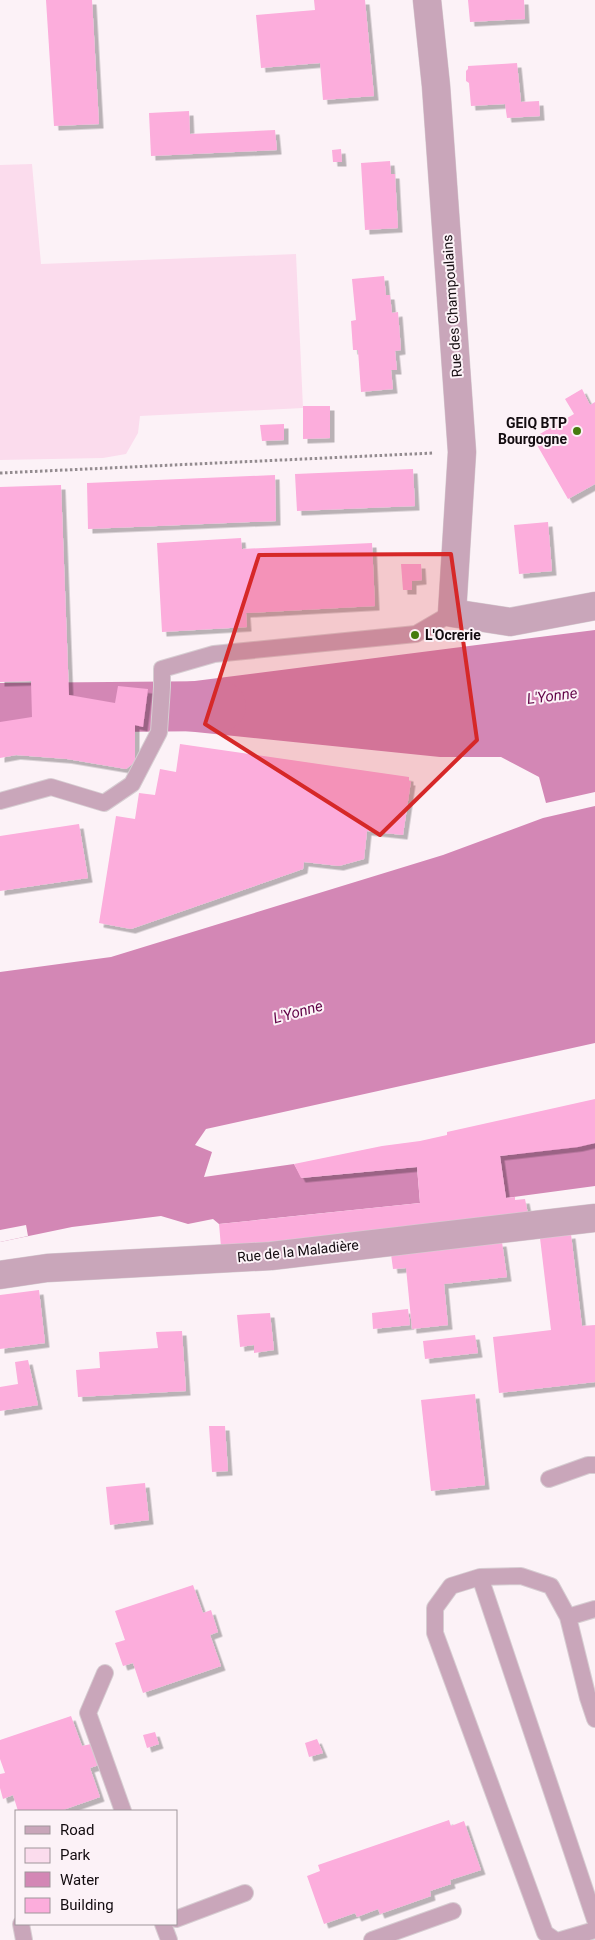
<svg xmlns="http://www.w3.org/2000/svg" width="595" height="1940" font-family="Roboto,sans-serif">
  <defs>
    <filter id="shadow"><feDropShadow dx="4.5" dy="4.5" stdDeviation="0" flood-color="#0004"/></filter>
  </defs>
  <rect width="100%" height="100%" fill="#fcf2f7"/>
  <path fill="#fbdced" d="M32 164 41 264 296 254 303 408 140 416 138 433 126 454 103 458 0 460V165Z"/>
  <path fill="#d387b5" d="M595 630V792L546 803 539 777 501 757H440L166 729 171 684Z
    M595 806V1043L206 1129 195 1145 212 1152 204 1177 294 1164 302 1178 417 1167 420 1203 219 1224 213 1219 188 1224 161 1216 72 1227 0 1242V972L111 957 443 855 543 818Z
    M595 1143V1186L506 1198 500 1156Z"/>
  <path fill="#fcf2f7" d="M26 1225 28 1236 0 1242V1230Z"/>
  <g fill="none" stroke-linecap="round" stroke-linejoin="round">
    <path stroke="#d387b5" stroke-width="50" d="M0 708 221 706"/>
  </g>
  <path fill="#fcaddc" filter="url(#shadow)" d="M46 0H92L99 124 54 126Z
    M314 0H365L374 96 323 100 320 63 261 68 256 15 315 10Z
    M468 0H524L525 19 470 22Z
    M517 63 521 102 539 101 540 116 507 118 505 104 471 106 469 83 466 81V71L468 69V66Z
    M189 111 190 134 275 130 277 150 151 156 149 113Z
    M341 149 342 162H333L332 150Z
    M390 161 391 174H395L398 228 365 230 361 163Z
    M384 276 386 295H390L392 313 398 312 401 350 395 351 397 370H391L393 389 361 392 358 350H353L351 321 356 320 352 279Z
    M582 389 590 405 595 402V484L568 499 533 438 574 414 565 399Z
    M303 406H330V438L303 439Z
    M284 424V440L262 441 260 425Z
    M413 469 415 506 297 511 295 474Z
    M275 475 276 521 88 529 87 483Z
    M61 485 69 695 115 703 118 686 148 689 143 727 135 725V762L126 769 67 759 16 755 0 758V722L32 717 31 681 0 682V487Z
    M548 522 552 571 519 574 514 525Z
    M241 538 242 549 372 543 375 606 246 613 247 627 162 632 157 543Z
    M401 564H421L422 580 412 581V590H403Z
    M180 744 409 777V781H411L403 835 367 831 364 859 339 866 304 862 303 869 131 929 99 923 116 816 135 819 139 793 155 795 160 769 176 772Z
    M79 824 88 878 0 891V836Z
    M595 1099V1143L578 1147 500 1156 506 1198 515 1197V1200L525 1199 528 1214 221 1247 219 1224 420 1203 417 1167 301 1178 294 1164 382 1146 420 1141 447 1135V1132Z
    M571 1234 582 1326 595 1325V1382L499 1393 493 1337 551 1330 540 1238Z
    M502 1242 507 1277 444 1284 448 1325 412 1329 406 1268 393 1269 391 1254Z
    M39 1290 45 1343 0 1349V1295Z
    M408 1309 410 1325 373 1329 372 1313Z
    M270 1313 274 1350 254 1353V1345L240 1347 237 1315Z
    M182 1331 186 1391 78 1397 76 1370 100 1368 99 1352 158 1348 156 1332Z
    M475 1335 478 1353 425 1359 423 1341Z
    M28 1360 38 1405 0 1411V1387L18 1384 15 1362Z
    M475 1394 485 1485 431 1491 421 1400Z
    M209 1426H225L228 1471 212 1472Z
    M145 1483 149 1520 110 1525 106 1487Z
    M193 1585 203 1613 211 1610 218 1632 210 1635 221 1666 143 1693 133 1663 123 1666 115 1643 125 1640 115 1611Z
    M71 1716 82 1746 91 1744 99 1765 90 1768 100 1797 60 1811H18L13 1795 3 1799 0 1788V1774L5 1773 0 1759V1740Z
    M155 1732 159 1744 147 1748 143 1735Z
    M317 1739 323 1753 309 1757 305 1743Z
    M449 1820 451 1826 464 1821 481 1870 450 1880 451 1884 430 1891 431 1896 380 1914 378 1909 357 1917 355 1913 324 1924 307 1876 320 1871 318 1865Z"/>
  <g fill="none" stroke-linecap="round" stroke-linejoin="round">
    <defs>
      <path id="lane" d="M0 801 51 787 104 803 132 784 159 732 162 687V669L214 654 416 634 452 613
        M549 1479 588 1465H595
        M480 1577 595 1920
        M568 1617 595 1609
        M105 1673 88 1713 123 1811
        M176 1919 245 1893
        M21 1924 24 1940
        M163 1924 169 1940
        M372 1940 453 1911
        M555 1940 545 1933 435 1633V1608L451 1586 480 1577 521 1576 551 1586 568 1617 588 1698 595 1719
        M561 1940 595 1930"/>
      <path id="street" d="M427 0 436 86 462 452 452 613 510 622 595 606
        M0 1275 47 1268 271 1256 595 1218"/>
    </defs>
    <use href="#lane" stroke="#d7cdd2" stroke-width="18"/>
    <use href="#street" stroke="#d7cdd2" stroke-width="29"/>
    <path stroke="#938b8f" stroke-width="3" stroke-dasharray="2.5 2.5" stroke-linecap="butt" d="M0 473 434 453"/>
    <use href="#lane" stroke="#c9a6ba" stroke-width="16"/>
    <use href="#street" stroke="#c9a6ba" stroke-width="28"/>
  </g>
  <path fill="#d62828" fill-opacity="0.2" stroke="#d62828" stroke-width="4" stroke-linejoin="round" d="M451 554 477 740 380 835 205 724 259 555Z"/>
  <g fill="#467b0e" stroke="#fcf2f7" stroke-width="2">
    <circle cx="577" cy="431" r="5"/>
    <circle cx="415" cy="635" r="5"/>
  </g>
  <g text-anchor="middle" dominant-baseline="central" stroke-width="4" stroke-linejoin="round" paint-order="stroke">
    <g font-size="14" fill="#130c10" stroke="#fcf2f7">
      <text transform="translate(452 306) rotate(-94)">Rue des Champoulains</text>
      <text transform="translate(298 1251) rotate(-6)">Rue de la Maladière</text>
    </g>
    <g font-size="14" font-weight="bold" fill="#130c10" stroke="#fcf2f7" text-anchor="end">
      <text x="567" y="423">GEIQ BTP<tspan x="567" dy="16">Bourgogne</tspan></text>
      <text x="425" y="635" text-anchor="start">L'Ocrerie</text>
    </g>
    <g font-size="15" font-style="italic" fill="#610347" stroke="#fcf2f7">
      <text transform="translate(552 696) rotate(-7)">L'Yonne</text>
      <text transform="translate(298 1012) rotate(-15)">L'Yonne</text>
    </g>
  </g>
  <rect x="15" y="1810" width="162" height="115" fill="#fcf2f7" stroke="#9f969b"/>
  <rect x="25" y="1826" width="25" height="8" fill="#c9a6ba" stroke="#9f969b"/>
  <text x="60" y="1835" font-size="15" fill="#130c10">Road</text>
  <rect x="25" y="1848" width="25" height="15" fill="#fbdced" stroke="#9f969b"/>
  <text x="60" y="1860" font-size="15" fill="#130c10">Park</text>
  <rect x="25" y="1872" width="25" height="15" fill="#d387b5" stroke="#9f969b"/>
  <text x="60" y="1885" font-size="15" fill="#130c10">Water</text>
  <rect x="25" y="1898" width="25" height="15" fill="#fcaddc" stroke="#9f969b"/>
  <text x="60" y="1910" font-size="15" fill="#130c10">Building</text>
</svg>
